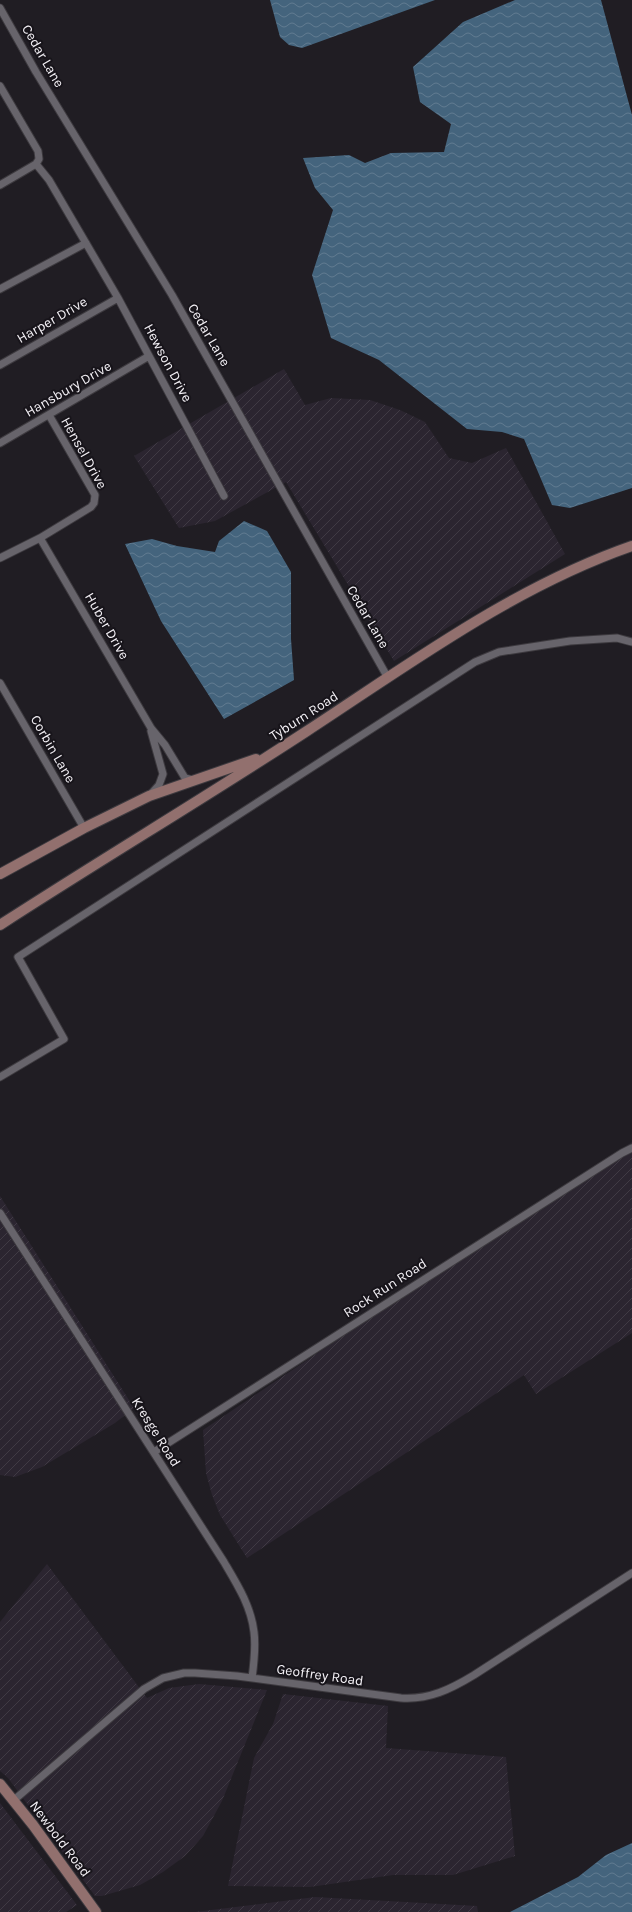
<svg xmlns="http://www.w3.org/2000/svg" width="632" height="1912" font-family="Karla,sans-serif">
  <defs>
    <pattern id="industrial-furrows" width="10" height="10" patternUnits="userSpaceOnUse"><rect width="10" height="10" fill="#2b2530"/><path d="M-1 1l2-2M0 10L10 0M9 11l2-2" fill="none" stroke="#403a44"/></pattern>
    <pattern id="water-waves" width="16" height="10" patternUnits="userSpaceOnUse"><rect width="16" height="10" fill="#44647d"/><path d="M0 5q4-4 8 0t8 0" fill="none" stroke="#607b90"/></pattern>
  </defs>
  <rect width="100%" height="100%" fill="#201d23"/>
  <path fill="url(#industrial-furrows)" d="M284 369 305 405 331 398 370 400 400 410 425 422 449 458 472 463 506 448 565 554 394 661 286 482 215 521 179 528 134 456Z
    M632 1142V1333L536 1394 524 1375 247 1558 220 1515 212 1495 206 1473 203 1430Z
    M0 1196 134 1408 115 1423 42 1467 15 1477 0 1475Z
    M47 1564 147 1698 169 1688 199 1684 267 1690 222 1801 203 1836 185 1856 163 1872 140 1885 102 1896H95L8 1778 0 1771V1622Z
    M283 1694 388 1706 386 1748 506 1757 515 1856 453 1875H393L310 1887 228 1886 254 1758 273 1724Z
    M0 1803 77 1905 66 1912H0Z
    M315 1897 477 1906 478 1912H195Z"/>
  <path fill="url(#water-waves)" d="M270 0H435L302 48 289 45 280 37Z
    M515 0H601L632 115V488L570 508 552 505 524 439 502 432 467 429 379 360 331 338 312 275 333 210 315 188 303 158 349 155 365 163 391 153 444 152 451 124 420 102 413 67 463 22Z
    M244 521 267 531 291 572V639L294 680 224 719 161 621 125 544 152 539 177 546 215 552 219 541Z
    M632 1843V1912H510L578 1877 606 1855Z"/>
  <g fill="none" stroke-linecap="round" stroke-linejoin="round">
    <defs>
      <path id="minor" d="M0 8 36 72 172 295 388 678
        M0 86 38 151 39 159 36 164
        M36 164 49 180 118 298 224 496
        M0 185 36 164
        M0 289 86 243
        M0 365 118 298
        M0 443 149 356
        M40 538 151 728 165 745 185 778 193 780
        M0 558 40 538 91 507 94 503 95 495 49 415
        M0 683 84 828
        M150 795 159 785 163 774 151 731
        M0 1077 64 1039 18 957 475 662 499 652 570 641 617 638 632 642
        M0 1213 224 1562C237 1584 251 1606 254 1632 256 1647 254 1663 252 1678
        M154 1452 622 1153 632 1148
        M14 1800 144 1689 163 1678 184 1673H195L237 1676 401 1698C429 1700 451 1689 474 1675L632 1573"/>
      <path id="secondary" d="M0 874 84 828 149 796 256 759
        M0 925C102 859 206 797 307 731 411 663 514 587 632 546
        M0 1784 33 1825 96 1912"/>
    </defs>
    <use href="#minor" stroke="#3d3a3f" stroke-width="9"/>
    <use href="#secondary" stroke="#3d3a3f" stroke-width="12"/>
    <use href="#minor" stroke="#67646b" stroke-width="7"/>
    <use href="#secondary" stroke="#92706e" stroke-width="10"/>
  </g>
  <g text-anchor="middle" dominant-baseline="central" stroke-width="4" stroke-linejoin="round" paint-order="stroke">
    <g font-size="14" fill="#f4f1f6" stroke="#17141a">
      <text transform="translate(43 56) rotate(60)">Cedar Lane</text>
      <text transform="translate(52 320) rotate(-30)">Harper Drive</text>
      <text transform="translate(209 335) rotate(60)">Cedar Lane</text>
      <text transform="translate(168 363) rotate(62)">Hewson Drive</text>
      <text transform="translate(68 389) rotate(-30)">Hansbury Drive</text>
      <text transform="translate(84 453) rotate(61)">Hensel Drive</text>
      <text transform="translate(368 617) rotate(60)">Cedar Lane</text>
      <text transform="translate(107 626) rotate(60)">Huber Drive</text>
      <text transform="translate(304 716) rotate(-33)">Tyburn Road</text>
      <text transform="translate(53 749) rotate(60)">Corbin Lane</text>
      <text transform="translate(385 1288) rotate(-33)">Rock Run Road</text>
      <text transform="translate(156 1432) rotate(58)">Kresge Road</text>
      <text transform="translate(320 1675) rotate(8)">Geoffrey Road</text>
      <text transform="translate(60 1839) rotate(53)">Newbold Road</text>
    </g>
  </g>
</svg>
